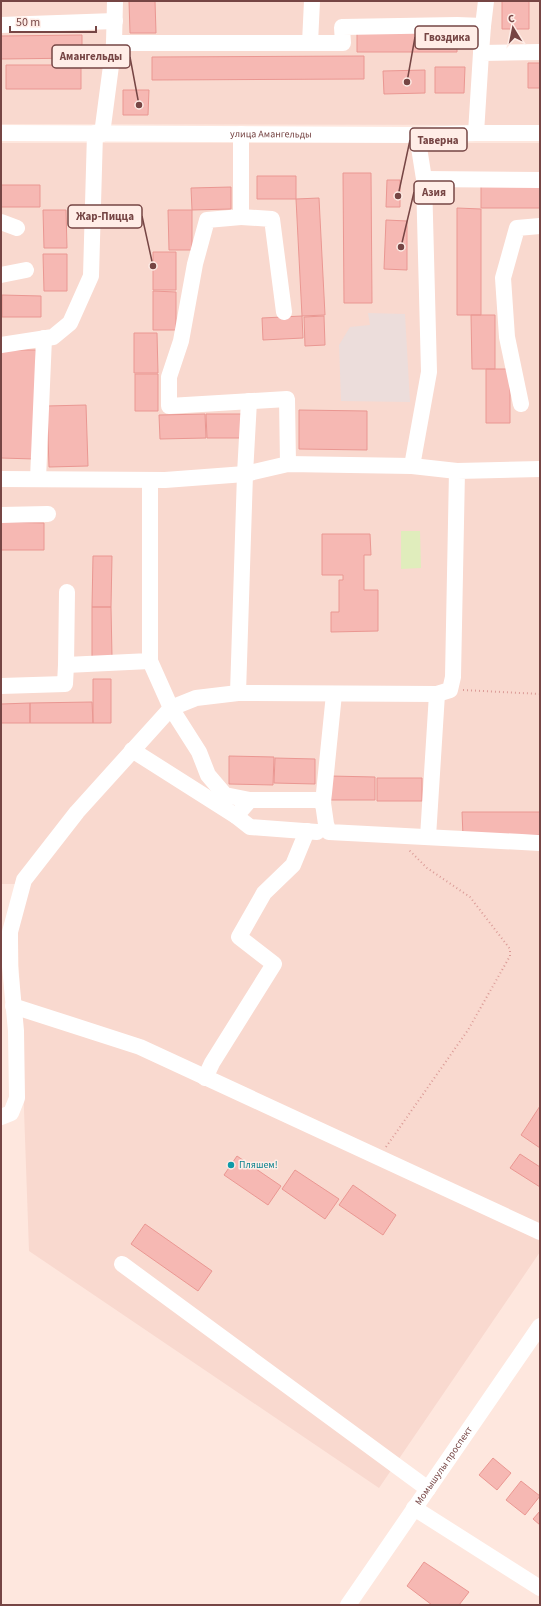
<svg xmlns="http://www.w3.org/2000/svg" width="541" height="1606" font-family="'Source Sans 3',sans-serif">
  <rect width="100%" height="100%" fill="#fee7de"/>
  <path fill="#f9d9cf" d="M1 1H540V125L1 124Z
    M1 143H540V1252L379 1488 29 1251 16 884H1Z"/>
  <path fill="#ecdddb" d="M368 313 405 314 410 402 341 401 339 345 350 327 370 325Z"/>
  <path fill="#e0edbc" d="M401 531H420L421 568 401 569Z"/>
  <path fill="#f6b8b3" stroke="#ea9792" d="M129 1H155L156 33H130Z
    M502 1H529V29H502Z
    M357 29H457V52H357Z
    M82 35V58L1 59V36Z
    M364 56V79L152 80V57Z
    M528 63H540V88H528Z
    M6 65H81V89H6Z
    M435 67H465L464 93H435Z
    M425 70V93L384 94 383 71Z
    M123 90H149L148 115H123Z
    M343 173H371L372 303H344Z
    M257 176H296V199H257Z
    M387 180H400V207H386Z
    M481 184 540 185V208H481Z
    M1 185H40V207H1Z
    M231 187V209L192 210 191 188Z
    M319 198 325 315 302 316 296 199Z
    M457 208 481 209V315H457Z
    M43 210H66L67 248H44Z
    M168 210H192V250H169Z
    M386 220 407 221V270L384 269Z
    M153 252H176V290H153Z
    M43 254H67V291H44Z
    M153 291 176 292V330H153Z
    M2 295 41 296V317H2Z
    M471 315H495V369H472Z
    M302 316 303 338 263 340 262 318Z
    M324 316 325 345 305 346 304 317Z
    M134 333H157L158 373H134Z
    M1 350H36L34 459 1 458Z
    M486 369H510V423H486Z
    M135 374H158V411H135Z
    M86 405 88 466 49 467 47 406Z
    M299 410 367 411V450L299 449Z
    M205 414 206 438 160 439 159 415Z
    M206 414H245L246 438H207Z
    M1 522 44 523V550H1Z
    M322 534H370L371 555H364V590H378V631L331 632V612H339V580H343V575H322Z
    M93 556H112L111 607H92Z
    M92 607H111L112 657H92Z
    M93 679H111V723H93Z
    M92 702 93 723H30V703Z
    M30 703V723H1V704Z
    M229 756 274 757 273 785 229 784Z
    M275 758 315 759V784L274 783Z
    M330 776 375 777V800H331Z
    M377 778H422V801H377Z
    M462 812H540V835L463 836Z
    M540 1106V1148L521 1135Z
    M520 1154 540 1167V1187L510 1168Z
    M237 1156 281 1186 268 1205 224 1175Z
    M295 1170 339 1199 325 1219 282 1189Z
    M353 1185 396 1215 383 1235 339 1205Z
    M145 1224 212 1271 198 1291 131 1244Z
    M493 1458 511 1473 497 1490 479 1475Z
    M521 1481 540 1496 525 1515 506 1500Z
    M540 1511V1525L533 1519Z
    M424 1562 469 1592 459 1605H432L407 1586Z"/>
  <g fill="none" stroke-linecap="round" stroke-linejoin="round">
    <path stroke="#db9b97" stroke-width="2" stroke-dasharray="1 3" stroke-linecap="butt" d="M463 690 540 694
      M386 1147 468 1030 510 956V949L470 897 427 868 408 849"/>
    <g stroke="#fff" stroke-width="16">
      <path d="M1 25 115 21"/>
      <path d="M483 26 486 1"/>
      <path d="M114 43H310L312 1"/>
      <path d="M310 43H343L342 27 457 25 483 26 481 53"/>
      <path id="s1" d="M1 133 417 135 476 133H540"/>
      <path d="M476 133 481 53 540 52"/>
      <path d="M102 134 114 43 115 1"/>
      <path d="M241 134V217L207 220 195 264 181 341 169 377V406L287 399 288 464"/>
      <path d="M424 179 540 180"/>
      <path d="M241 217 272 219 284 312"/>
      <path d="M1 222 17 228"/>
      <path d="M1 275 26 270"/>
      <path d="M1 345 53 337 70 323 91 276 95 133"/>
      <path d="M521 404 507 337 503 278 517 228 540 226"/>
      <path d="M412 466 429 372 424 179 417 135"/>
      <path d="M1 479 165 480 245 474 288 464 412 466 457 471"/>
      <path d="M38 479 44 338"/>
      <path d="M1 515 48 514"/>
      <path d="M67 592 66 665 150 661V480"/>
      <path d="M150 661 171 708 199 752 208 775 225 795 250 800"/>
      <path d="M1 686 65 684 66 665"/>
      <path d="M238 693 245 474 249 401"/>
      <path d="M132 750 236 816 250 800H316L323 803 326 824 329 832 540 843"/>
      <path d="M323 803 334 694"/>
      <path d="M236 816 250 827 317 832"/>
      <path d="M428 837 437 694"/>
      <path d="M13 1006 140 1047 540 1232"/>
      <path d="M205 1078 212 1063 274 964 239 937 264 893 293 865 307 831"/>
      <path d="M1 1117 11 1113 17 1098 16 1031 10 966V932L24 880 77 812 171 708 196 698 238 693 437 694 450 690 453 677 457 471 540 469"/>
      <path d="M122 1264 428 1489"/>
      <path d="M414 1508 540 1588"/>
      <path id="s2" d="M348 1605 540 1326"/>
    </g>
  </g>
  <circle fill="#0f9aa8" stroke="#ffede7" stroke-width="1.5" cx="231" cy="1165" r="4"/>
  <g text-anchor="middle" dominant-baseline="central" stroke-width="3" stroke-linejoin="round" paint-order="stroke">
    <g font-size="10" fill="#764544" stroke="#ffede7">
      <text stroke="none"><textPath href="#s1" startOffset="270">улица Амангельды</textPath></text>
      <text stroke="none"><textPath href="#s2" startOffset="169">Момышулы проспект</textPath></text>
    </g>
    <g font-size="10" fill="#0d838f" stroke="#ffede7" text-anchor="start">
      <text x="239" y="1165">Пляшем!</text>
    </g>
  </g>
  <path fill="none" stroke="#764544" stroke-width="1.5" d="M407 82L415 37M139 105L130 57M398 196L410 140M401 247L414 192M153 266L142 216"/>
  <g fill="#764544" stroke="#ffede7" stroke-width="1.5">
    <circle cx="407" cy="82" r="4"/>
    <circle cx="139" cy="105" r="4"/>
    <circle cx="398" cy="196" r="4"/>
    <circle cx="401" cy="247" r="4"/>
    <circle cx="153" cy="266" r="4"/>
  </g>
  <g fill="#ffede7" stroke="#764544" stroke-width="1.5">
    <rect x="415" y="26" width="63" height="23" rx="4"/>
    <rect x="52" y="45" width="78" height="23" rx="4"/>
    <rect x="410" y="128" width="57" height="23" rx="4"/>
    <rect x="414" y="181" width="40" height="23" rx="4"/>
    <rect x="68" y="205" width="74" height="23" rx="4"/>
  </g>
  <g font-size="11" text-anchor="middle" font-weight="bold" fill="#764544">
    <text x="447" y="41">Гвоздика</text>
    <text x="91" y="60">Амангельды</text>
    <text x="438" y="144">Таверна</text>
    <text x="434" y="196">Азия</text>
    <text x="105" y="220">Жар-Пицца</text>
  </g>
  <rect width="541" height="1606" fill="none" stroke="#764544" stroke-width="4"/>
  <g transform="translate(513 28) rotate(350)" stroke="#ffede7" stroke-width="3" paint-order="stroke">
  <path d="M0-3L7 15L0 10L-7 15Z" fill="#764544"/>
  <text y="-6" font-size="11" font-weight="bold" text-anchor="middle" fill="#764544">С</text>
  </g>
  <path d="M10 26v6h86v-6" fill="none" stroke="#764544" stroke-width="2"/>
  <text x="16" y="26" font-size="12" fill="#764544" stroke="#ffede7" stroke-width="3" paint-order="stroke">50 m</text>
</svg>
